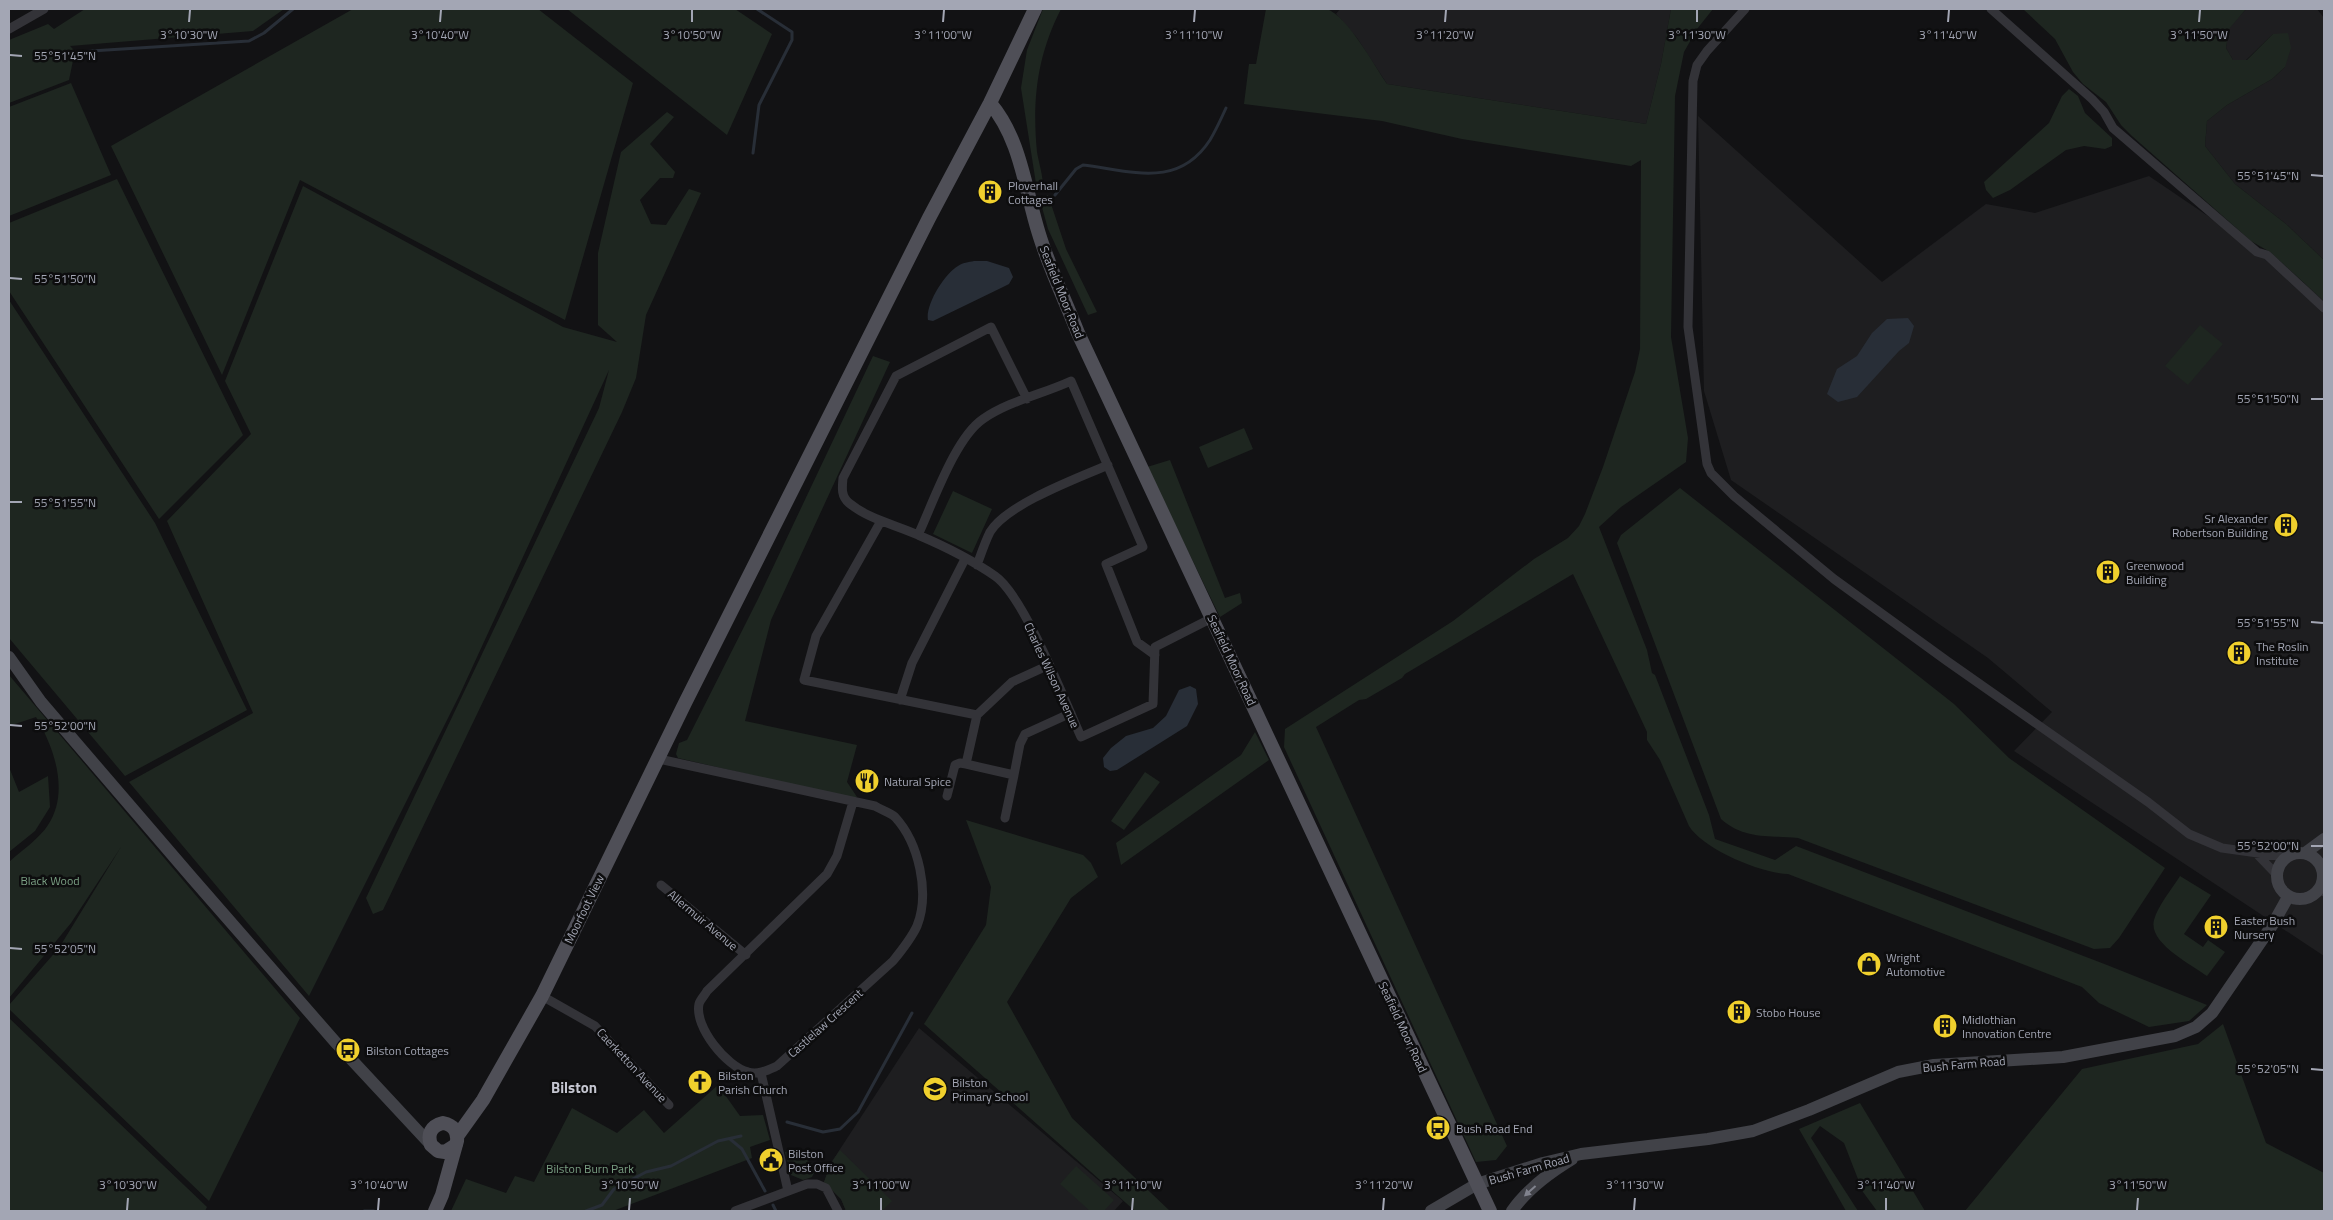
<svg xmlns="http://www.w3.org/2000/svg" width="2333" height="1220" font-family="'Titillium Web',sans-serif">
  <rect width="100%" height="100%" fill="#121214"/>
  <path fill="#1e1e20" d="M1340 9H1671L1661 64 1646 124 1387 84 1357 38 1336 14Z
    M2246 9H2317L2324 18V260L2286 224 2235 184 2205 146 2207 121 2227 105 2272 79 2285 67 2273 34 2246 60H2233L2226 48 2229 28Z
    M1698 116 1882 282 1986 204 2035 213 2149 176 2277 263 2324 298V956L2014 751 2052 712 1988 658 1731 480 1704 391Z
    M919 1028 1123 1201 1114 1211H846L841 1199 824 1182 831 1163Z"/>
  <path fill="#1e2620" d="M85 9H284L253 31 70 46 75 51 69 80 9 103V40L48 24 54 29Z
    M353 9H538L633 83 565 320 300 180 222 375 111 146Z
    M567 9H735L772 34 727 135Z
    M1043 9H1061C1037 56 1032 100 1037 152 1039 164 1043 175 1043 187L1037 190 1021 88 1027 50Z
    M1266 9C1279 9 1316 5 1327 9 1348 17 1374 65 1387 84L1646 124 1661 64 1671 9H1713L1697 29 1684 52 1675 96 1671 337 1688 438 1686 462 1621 507 1599 527 1647 650 1652 673 1655 675 1709 815 1715 839 1775 860 1796 846 2107 965 2207 1005 2189 1021 2149 1027 2099 1003 2082 987 1788 874C1760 873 1703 849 1689 826L1660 760 1647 740V732L1641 719 1573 574 1405 674 1402 678 1366 699 1359 700 1316 727 1507 1146 1496 1160 1476 1162 1284 747 1285 729 1453 621 1534 559 1568 538 1579 526 1585 514 1603 467 1635 372 1640 349 1641 160 1631 166 1462 139 1382 121 1244 104 1249 64H1256Z
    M2023 9H2246L2229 29 2226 48 2233 60H2247L2273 34 2288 33 2291 48 2285 67 2272 79 2227 105 2207 121 2205 146 2235 184 2286 224 2324 260V301L2270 252 2251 241 2132 136 2121 125 2106 102 2083 84 2073 72 2055 39Z
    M71 83 111 175 9 216V107Z
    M2069 89 2078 96 2085 113 2112 138V146L2105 149 2084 146 2066 150 2010 190 1993 198 1986 190 1984 182 2049 123 2062 96Z
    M667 112 674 117 650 144 675 172 673 178H660L640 200 651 224 666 225 689 189 701 193 646 315 636 378 622 412 383 910 373 914 366 898 599 408 609 370 460 694 309 996 129 782 253 713 167 521 251 434 225 381 303 186 563 327 617 342 598 325V253L621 152Z
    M117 179 243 435 159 519 9 291V223Z
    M1048 195 1066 249 1097 312 1088 315 1048 229 1040 200Z
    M9 300 155 523 247 710 125 776 9 638Z
    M2200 325 2223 344 2188 385 2165 366Z
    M873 356 890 362 771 620 745 721 857 745 847 782 857 797 850 798 678 758 676 754 679 743 687 740 758 599Z
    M1244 428 1253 449 1208 468 1199 447Z
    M1170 460 1225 598 1240 593 1242 603 1220 617 1147 467Z
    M1680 488 1954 704 2009 758 2165 868 2119 938 2110 948 2094 949 1798 838C1768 835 1745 840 1721 819L1617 543 1621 535Z
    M953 491 992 509 972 553 933 534Z
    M9 675 300 1018 209 1201 9 1009V1005L59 948 121 847 71 923 9 998V862C20 852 40 838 48 825 70 792 54 747 36 717L9 726Z
    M1255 732 1269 760 1121 865 1116 843 1241 755Z
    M9 767 19 792 48 776 50 807 35 831 9 852Z
    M1145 772 1160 782 1124 830 1111 821Z
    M966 820 1083 855 1091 863 1098 877 1071 898 1007 1002 1072 1118 1170 1211H1135L924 1024 986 925 991 887Z
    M2180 876 2211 895 2184 934 2203 947 2208 940 2225 952 2207 976C2191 964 2148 943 2154 920 2158 905 2172 889 2180 876Z
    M9 1018 207 1207 205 1211H9Z
    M2223 1024 2266 1143 2324 1173V1211H1965L2082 1069 2198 1044Z
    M718 1085 740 1116 763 1115 770 1140 750 1147 752 1158 613 1211H451L466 1179 506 1193 515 1176 534 1182 572 1108 617 1133 644 1110 664 1133Z
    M1860 1103 1925 1211H1877L1863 1192 1844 1143 1820 1126 1811 1138 1858 1211H1846L1799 1129Z
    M793 1150 817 1167 812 1177 803 1180 791 1175 785 1152Z
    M840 1150 892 1201 882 1211H846L841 1199 824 1182 831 1163Z
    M1076 1166 1114 1200 1104 1211H1090L1060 1184Z"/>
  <path fill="#282e37" d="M974 261H987L1009 268 1013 277 1009 284 1001 288 933 321 928 320C925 305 945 273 958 266 962 263 969 262 974 261Z
    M1908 318 1914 326 1909 343 1899 351 1857 397 1838 402 1827 394 1837 369 1857 356 1872 333 1887 319Z
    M1190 686 1196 689 1198 704 1187 726 1117 770 1110 771 1104 767 1103 758 1111 748 1126 736 1153 728 1166 716 1179 690Z"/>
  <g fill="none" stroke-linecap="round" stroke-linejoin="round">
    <path stroke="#282e37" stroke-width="3" d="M75 52 249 41 264 33 293 9
      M753 153 759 105 792 40V32L757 9
      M1055 195 1076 169 1083 165C1132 171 1178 189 1210 140 1216 130 1221 119 1226 108
      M787 1122 823 1132 840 1129 858 1112 912 1013
      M730 1139 742 1149 765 1191
      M773 1205 776 1211
      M364 1211H374
      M586 1211 602 1205 614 1189 646 1172 671 1166 718 1141 741 1136"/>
    <path stroke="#333338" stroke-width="9" d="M1745 9 1707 51 1697 65 1693 81 1688 327 1707 464 1711 473 1734 496 1834 579 1947 661 2148 802 2189 834 2222 848 2286 857
      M1991 9 2092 99 2104 112 2113 128 2257 252 2267 255 2324 308
      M9 29 44 9
      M1027 399 991 327 896 376 843 478C842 488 841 496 849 503 868 519 896 525 918 535 944 546 972 560 995 576 1024 596 1065 701 1081 737L1153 704 1155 647 1212 618
      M881 521 816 636 804 680 977 715
      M918 535C933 503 955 438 983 419 1009 401 1043 394 1071 381L1143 547 1106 564 1137 642 1155 655
      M977 565C981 554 985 542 990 532 1007 504 1078 478 1108 465
      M1049 665 1012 682 977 715 966 764 1014 775 1020 744 1025 734 1071 713
      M900 700 912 663 965 559
      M659 759 875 806C881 810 890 812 895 817 919 843 930 893 917 926 911 939 902 950 893 961L777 1066C768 1070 758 1075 748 1072 727 1067 694 1027 699 1004 700 1000 705 995 707 991L827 874 837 856 853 802
      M947 796 955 765 960 763 966 764
      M1005 818 1014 775
      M2254 851 2277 875
      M661 885 746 955
      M2319 889 2324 892
      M542 996 595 1026 669 1105
      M761 1073 788 1191
      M735 1211 807 1184H817L826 1188 838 1211"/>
    <path stroke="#414248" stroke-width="12" d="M9 657 41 702 193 879 337 1044 431 1145
      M2277 876a23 23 0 1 1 46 0a23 23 0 1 1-46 0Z
      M2305 853 2324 839
      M1431 1211 1477 1184 1543 1163 1581 1154 1708 1139 1753 1131 1809 1110 1898 1072 1934 1065 2063 1057 2175 1036 2196 1027 2212 1013 2273 924 2288 897
      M1512 1211C1527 1189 1549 1173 1572 1159"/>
    <path stroke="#4f4f57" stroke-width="14" d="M990 103C1021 139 1025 190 1039 234 1049 267 1065 300 1078 333L1490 1211
      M458 1135 483 1100 542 996 685 703 929 218 990 103 1035 9
      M435 1211 442 1195 457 1141C458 1131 453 1125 443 1123 431 1126 427 1134 431 1145L438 1151 445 1152 456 1145"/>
  </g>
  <defs><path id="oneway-solid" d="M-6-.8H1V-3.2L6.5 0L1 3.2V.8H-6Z" transform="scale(1.25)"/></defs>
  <use fill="#81838e" href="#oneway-solid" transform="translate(1530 1191) rotate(138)"/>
  <path fill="none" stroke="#a3a6b4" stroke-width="2" d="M189 22 190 10M440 22 441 10M692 22V10M943 22 944 10M1194 22 1195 10M1445 22 1446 10M1697 22V10M1948 22 1949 10M2199 22 2200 10M10 55 22 56M2311 175 2323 176M10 278 22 279M2311 399H2323M10 502H22M2311 622 2323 623M10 725 22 726M2311 846H2323M10 948 22 949M2311 1069 2323 1070M127 1210 128 1198M378 1210 379 1198M629 1210 630 1198M881 1210V1198M1132 1210 1133 1198M1383 1210 1384 1198M1634 1210 1635 1198M1886 1210V1198M2137 1210 2138 1198"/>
  <defs>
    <symbol id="building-disc" viewBox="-11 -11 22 22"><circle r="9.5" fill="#f0d02d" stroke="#0d0d0e"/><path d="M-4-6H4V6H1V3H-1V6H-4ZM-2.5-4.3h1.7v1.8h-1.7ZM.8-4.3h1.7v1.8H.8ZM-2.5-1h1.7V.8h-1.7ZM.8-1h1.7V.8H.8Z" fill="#111"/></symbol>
    <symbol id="restaurant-disc" viewBox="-11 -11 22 22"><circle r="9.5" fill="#f0d02d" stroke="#0d0d0e"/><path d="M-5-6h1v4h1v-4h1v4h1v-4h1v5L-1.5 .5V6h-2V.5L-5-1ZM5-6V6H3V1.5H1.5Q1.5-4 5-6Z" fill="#111"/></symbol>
    <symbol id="shop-disc" viewBox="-11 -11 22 22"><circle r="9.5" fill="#f0d02d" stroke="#0d0d0e"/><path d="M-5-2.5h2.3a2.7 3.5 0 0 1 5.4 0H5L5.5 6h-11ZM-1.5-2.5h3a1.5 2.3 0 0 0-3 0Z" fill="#111"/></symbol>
    <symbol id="bus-disc" viewBox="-11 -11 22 22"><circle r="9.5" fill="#f0d02d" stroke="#0d0d0e"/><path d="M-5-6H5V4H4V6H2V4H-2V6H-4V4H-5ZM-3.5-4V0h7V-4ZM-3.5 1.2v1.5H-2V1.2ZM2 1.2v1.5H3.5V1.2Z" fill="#111"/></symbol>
    <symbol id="church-disc" viewBox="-11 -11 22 22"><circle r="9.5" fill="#f0d02d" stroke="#0d0d0e"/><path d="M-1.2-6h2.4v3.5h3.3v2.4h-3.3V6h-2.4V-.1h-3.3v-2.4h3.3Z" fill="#111"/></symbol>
    <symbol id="school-disc" viewBox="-11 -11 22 22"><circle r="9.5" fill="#f0d02d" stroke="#0d0d0e"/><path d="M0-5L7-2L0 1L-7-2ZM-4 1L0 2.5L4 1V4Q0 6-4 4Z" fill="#111"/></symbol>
    <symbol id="civic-disc" viewBox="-11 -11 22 22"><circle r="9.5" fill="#f0d02d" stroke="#0d0d0e"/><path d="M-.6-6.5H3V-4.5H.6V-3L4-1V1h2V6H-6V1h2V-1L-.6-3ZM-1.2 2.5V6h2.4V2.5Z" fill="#111"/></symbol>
  </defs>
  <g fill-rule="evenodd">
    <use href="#building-disc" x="976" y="178" width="28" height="28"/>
    <use href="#building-disc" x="2272" y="511" width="28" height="28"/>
    <use href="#building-disc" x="2094" y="558" width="28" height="28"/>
    <use href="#building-disc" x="2225" y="639" width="28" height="28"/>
    <use href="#restaurant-disc" x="853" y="767" width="28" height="28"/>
    <use href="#building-disc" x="2202" y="913" width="28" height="28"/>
    <use href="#shop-disc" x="1855" y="950" width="28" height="28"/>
    <use href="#building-disc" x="1725" y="998" width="28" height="28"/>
    <use href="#building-disc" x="1931" y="1012" width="28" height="28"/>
    <use href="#bus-disc" x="334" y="1036" width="28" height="28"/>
    <use href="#church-disc" x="686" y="1068" width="28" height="28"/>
    <use href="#school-disc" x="921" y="1075" width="28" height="28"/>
    <use href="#bus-disc" x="1424" y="1114" width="28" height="28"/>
    <use href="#civic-disc" x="757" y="1146" width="28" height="28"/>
  </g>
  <g text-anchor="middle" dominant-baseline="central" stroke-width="5" stroke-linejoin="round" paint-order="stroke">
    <g font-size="12" fill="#a3a6b4" stroke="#0d0d0e" text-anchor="start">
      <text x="1008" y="185">Ploverhall<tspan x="1008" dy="14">Cottages</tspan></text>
      <text x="2268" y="518" text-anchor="end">Sr Alexander<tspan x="2268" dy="14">Robertson Building</tspan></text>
      <text x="2126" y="565">Greenwood<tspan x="2126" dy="14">Building</tspan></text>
      <text x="2256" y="646">The Roslin<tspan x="2256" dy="14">Institute</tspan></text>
      <text x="884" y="781">Natural Spice</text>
      <text x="2234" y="920">Easter Bush<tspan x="2234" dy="14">Nursery</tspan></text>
      <text x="1886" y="957">Wright<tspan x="1886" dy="14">Automotive</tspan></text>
      <text x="1756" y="1012">Stobo House</text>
      <text x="1962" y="1019">Midlothian<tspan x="1962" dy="14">Innovation Centre</tspan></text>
      <text x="366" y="1050">Bilston Cottages</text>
      <text x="718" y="1075">Bilston<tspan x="718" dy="14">Parish Church</tspan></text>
      <text x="952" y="1082">Bilston<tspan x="952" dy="14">Primary School</tspan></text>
      <text x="1456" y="1128">Bush Road End</text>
      <text x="788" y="1153">Bilston<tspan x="788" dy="14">Post Office</tspan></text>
    </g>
    <g font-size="12" fill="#a3a6b4" stroke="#0d0d0e">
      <text transform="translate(1062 292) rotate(68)">Seafield Moor Road</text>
      <text transform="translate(1232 660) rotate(65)">Seafield Moor Road</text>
      <text transform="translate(1052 675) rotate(65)">Charles Wilson Avenue</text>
      <text transform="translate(584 909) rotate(-64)">Moorfoot View</text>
      <text transform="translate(703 920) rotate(40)">Allermuir Avenue</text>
      <text transform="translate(825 1023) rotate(-42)">Castlelaw Crescent</text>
      <text transform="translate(1403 1027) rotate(65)">Seafield Moor Road</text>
      <text transform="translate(1964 1064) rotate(-5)">Bush Farm Road</text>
      <text transform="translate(632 1065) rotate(47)">Caerketton Avenue</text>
      <text transform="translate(1529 1169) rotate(-16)">Bush Farm Road</text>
    </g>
    <g font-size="12" fill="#7a9f83" stroke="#0d0d0e">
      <text x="50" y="880">Black Wood</text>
      <text x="590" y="1168">Bilston Burn Park</text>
    </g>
    <g font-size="15" font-weight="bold" fill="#c4c5d0" stroke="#0d0d0e">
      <text x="574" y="1087">Bilston</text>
    </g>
  </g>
  <g font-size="12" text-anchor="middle" fill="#a3a6b4" stroke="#0d0d0e" stroke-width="5" stroke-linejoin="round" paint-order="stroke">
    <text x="189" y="39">3°10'30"W</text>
    <text x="440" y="39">3°10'40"W</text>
    <text x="692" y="39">3°10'50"W</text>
    <text x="943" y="39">3°11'00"W</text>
    <text x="1194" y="39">3°11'10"W</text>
    <text x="1445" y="39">3°11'20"W</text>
    <text x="1697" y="39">3°11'30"W</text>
    <text x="1948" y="39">3°11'40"W</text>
    <text x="2199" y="39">3°11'50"W</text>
    <text x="65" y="60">55°51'45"N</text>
    <text x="2268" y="180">55°51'45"N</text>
    <text x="65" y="283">55°51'50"N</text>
    <text x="2268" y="403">55°51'50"N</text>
    <text x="65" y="507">55°51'55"N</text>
    <text x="2268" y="627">55°51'55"N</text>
    <text x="65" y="730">55°52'00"N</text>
    <text x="2268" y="850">55°52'00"N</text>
    <text x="65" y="953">55°52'05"N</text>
    <text x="2268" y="1073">55°52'05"N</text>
    <text x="128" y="1189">3°10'30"W</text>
    <text x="379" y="1189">3°10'40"W</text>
    <text x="630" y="1189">3°10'50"W</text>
    <text x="881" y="1189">3°11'00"W</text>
    <text x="1133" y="1189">3°11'10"W</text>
    <text x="1384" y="1189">3°11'20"W</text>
    <text x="1635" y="1189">3°11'30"W</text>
    <text x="1886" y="1189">3°11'40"W</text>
    <text x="2138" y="1189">3°11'50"W</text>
  </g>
  <rect width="2333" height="1220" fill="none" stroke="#a3a6b4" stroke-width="20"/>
</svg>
